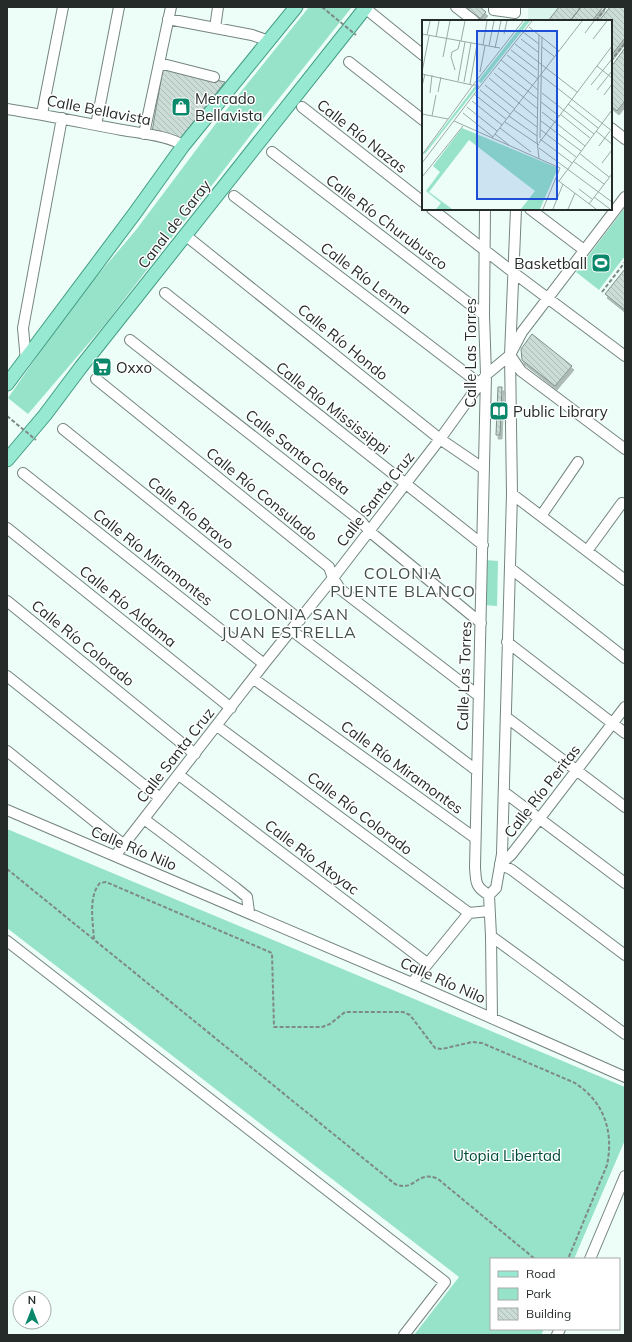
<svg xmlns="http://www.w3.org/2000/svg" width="632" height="1342" font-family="Mulish,sans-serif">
  <defs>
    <pattern id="building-back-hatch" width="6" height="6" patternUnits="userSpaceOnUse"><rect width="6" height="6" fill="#cadcd5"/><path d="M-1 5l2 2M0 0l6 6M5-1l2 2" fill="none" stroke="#adbdb7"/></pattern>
    <filter id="shadow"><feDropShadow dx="2" dy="4" stdDeviation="0" flood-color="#0004"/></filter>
  </defs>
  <rect width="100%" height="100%" fill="#ecfef7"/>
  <path fill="#daf5eb" d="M528 7H581L570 21H528Z"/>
  <path fill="#97e3c9" d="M309 7H352L269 111 106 323 28 414 8 398 75 302 136 230 223 114Z
    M624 209 625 256 599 290 576 272Z
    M485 560 498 561 497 606 484 605Z
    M7 829 625 1087V1140L574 1259H491V1329H544L541 1335H414L459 1277 7 928Z"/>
  <path fill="url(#building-back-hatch)" stroke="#7e8f88" filter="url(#shadow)" d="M470 7H480L486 12 480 19 468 10Z
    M559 7H581L570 21H548Z
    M581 7H603L592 21H570Z
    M610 7H625V38L611 56V21H599Z
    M625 48V101L617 111 611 106V67Z
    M163 68 225 82 181 138 152 132Z
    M625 269V310L605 294Z
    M532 334 572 366 555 386 522 360 521 349Z
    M498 387H502L500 435H496Z"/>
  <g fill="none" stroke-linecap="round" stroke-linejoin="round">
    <defs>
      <path id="minor" d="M456 7 474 21
        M494 7V10L515 13V7
        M365 8 423 55
        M168 19 252 35 269 41
        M215 28 218 7
        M349 62 423 120
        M159 63 214 77
        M302 107 423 202
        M7 109C46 115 84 123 122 130 138 133 172 136 183 146
        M42 114 63 7
        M96 125 119 7
        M611 128 625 139
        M144 134 171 7
        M272 152 484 315
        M234 196 480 384
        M432 209 514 273 625 356
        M485 209 484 315 486 375 475 867C476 882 475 887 489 895
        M530 209 584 250
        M185 235 440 439 484 469
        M165 293 483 545
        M130 340 361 521 369 531 481 623
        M510 355 521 371 625 449
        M26 361 23 328 62 118
        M96 379 329 567 333 578 340 589 479 696
        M63 429 300 620
        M23 473 264 664
        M512 494 625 580
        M541 516 578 462
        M7 528 231 708
        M587 551 622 503
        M510 568 625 658
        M7 601 195 754
        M291 630 476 770
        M507 642 625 733
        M7 676 160 798
        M254 679 475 838
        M506 717 625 807
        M217 726 469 913 489 911
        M7 751 124 845
        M179 775 427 963
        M504 792 625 883
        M7 810 412 983 625 1077
        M144 819 236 888 247 897 249 912
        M115 856 264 664 333 578 440 439 486 375 510 355 522 332 625 197
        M500 864 511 855 540 818 625 707
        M500 864 512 870 625 955
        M489 895 496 888 502 854 512 494 510 355 516 209
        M489 895 491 936 492 1018
        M491 936 625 1034
        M7 941 445 1282 404 1335
        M412 983 469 913
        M590 1259 625 1176
        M557 1335 560 1329"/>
      <path id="major" d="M7 384 135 213 183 146 296 7
        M7 460 45 415 81 367 366 7"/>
    </defs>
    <use href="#minor" stroke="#75857f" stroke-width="12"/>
    <use href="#major" stroke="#429d83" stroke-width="15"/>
    <path stroke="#7e8a85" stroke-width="2" stroke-dasharray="4 2" stroke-linecap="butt" d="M596 21 606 7
      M611 61 625 43
      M602 292 625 262
      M7 869 395 1184C415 1193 417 1169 438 1179L535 1259
      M94 939C93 922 88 896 100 883L106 882 272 953 274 1027H322L330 1024 345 1012H403L410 1015 435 1048 442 1049 472 1042 482 1043 575 1083C604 1102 614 1131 607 1165L568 1259"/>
    <use href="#minor" stroke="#fff" stroke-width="10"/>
    <use href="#major" stroke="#97e9d2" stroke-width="13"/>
    <path stroke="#7e8a85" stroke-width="2" stroke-dasharray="4 2" stroke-linecap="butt" d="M322 7 356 35
      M7 416 36 440"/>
  </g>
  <defs>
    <symbol id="shop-square" viewBox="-11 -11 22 22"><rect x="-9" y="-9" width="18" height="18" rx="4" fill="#0a886b" stroke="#fff"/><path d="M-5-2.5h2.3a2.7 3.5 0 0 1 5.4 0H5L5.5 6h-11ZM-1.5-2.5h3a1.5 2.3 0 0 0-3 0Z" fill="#fff"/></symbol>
    <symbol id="stadium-square" viewBox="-11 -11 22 22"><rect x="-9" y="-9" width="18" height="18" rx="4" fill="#0a886b" stroke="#fff"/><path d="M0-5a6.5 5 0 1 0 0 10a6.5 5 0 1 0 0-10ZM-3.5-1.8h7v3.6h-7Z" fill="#fff"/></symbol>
    <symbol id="supermarket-square" viewBox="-11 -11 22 22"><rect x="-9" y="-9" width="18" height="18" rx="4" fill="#0a886b" stroke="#fff"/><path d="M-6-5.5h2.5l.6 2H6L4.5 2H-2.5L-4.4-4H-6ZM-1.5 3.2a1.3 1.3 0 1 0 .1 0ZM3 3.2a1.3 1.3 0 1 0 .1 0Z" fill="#fff"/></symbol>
    <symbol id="library-square" viewBox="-11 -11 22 22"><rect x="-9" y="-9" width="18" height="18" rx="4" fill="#0a886b" stroke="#fff"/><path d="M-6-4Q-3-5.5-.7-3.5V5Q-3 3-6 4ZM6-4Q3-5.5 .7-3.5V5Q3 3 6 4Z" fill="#fff"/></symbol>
  </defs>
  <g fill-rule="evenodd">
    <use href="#shop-square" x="170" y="96" width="22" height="22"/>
    <use href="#stadium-square" x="590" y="252" width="22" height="22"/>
    <use href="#supermarket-square" x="91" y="356" width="22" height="22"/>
    <use href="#library-square" x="488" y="400" width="22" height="22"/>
  </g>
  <g text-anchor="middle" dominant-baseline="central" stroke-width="3" stroke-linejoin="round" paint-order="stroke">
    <g font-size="15" fill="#242b28" stroke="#fff" text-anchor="start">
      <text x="195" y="98">Mercado<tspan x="195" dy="17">Bellavista</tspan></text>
      <text x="587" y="263" text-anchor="end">Basketball</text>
      <text x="116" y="367">Oxxo</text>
      <text x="513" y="411">Public Library</text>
    </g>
    <g font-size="15" fill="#242b28" stroke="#fff">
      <text transform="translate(99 110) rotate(11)">Calle Bellavista</text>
      <text transform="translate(362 136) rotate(38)">Calle Río Nazas</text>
      <text transform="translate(387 222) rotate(37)">Calle Río Churubusco</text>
      <text transform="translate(174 224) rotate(-52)">Canal de Garay</text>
      <text transform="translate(366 278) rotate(37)">Calle Río Lerma</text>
      <text transform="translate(343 342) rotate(39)">Calle Río Hondo</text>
      <text transform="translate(470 353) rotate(-90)">Calle Las Torres</text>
      <text transform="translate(333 408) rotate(38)">Calle Río Mississippi</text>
      <text transform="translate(298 452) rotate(38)">Calle Santa Coleta</text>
      <text transform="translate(262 494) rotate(39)">Calle Río Consulado</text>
      <text transform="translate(375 499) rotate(-52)">Calle Santa Cruz</text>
      <text transform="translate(191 513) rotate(39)">Calle Río Bravo</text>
      <text transform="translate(153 557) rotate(38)">Calle Río Miramontes</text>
      <text transform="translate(128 606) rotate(39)">Calle Río Aldama</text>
      <text transform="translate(83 643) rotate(39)">Calle Río Colorado</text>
      <text transform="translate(464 676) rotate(-88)">Calle Las Torres</text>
      <text transform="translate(175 755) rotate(-52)">Calle Santa Cruz</text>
      <text transform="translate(402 767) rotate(36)">Calle Río Miramontes</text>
      <text transform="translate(542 791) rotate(-52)">Calle Río Peritas</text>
      <text transform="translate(360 813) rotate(37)">Calle Río Colorado</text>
      <text transform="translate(134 848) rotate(23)">Calle Río Nilo</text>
      <text transform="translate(312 857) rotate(37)">Calle Río Atoyac</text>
      <text transform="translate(443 980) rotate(24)">Calle Río Nilo</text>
    </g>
    <g font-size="15" fill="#014a39" stroke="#fff">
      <text x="507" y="1155">Utopia Libertad</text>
    </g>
    <g font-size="16" letter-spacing="1" fill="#404f4a" stroke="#fff">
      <text x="403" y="573">COLONIA<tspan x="403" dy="18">PUENTE BLANCO</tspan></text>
      <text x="289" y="614">COLONIA SAN<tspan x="289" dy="18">JUAN ESTRELLA</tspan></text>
    </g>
  </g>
  <g transform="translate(422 20)">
    <rect width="190" height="190" fill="#ecfef7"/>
    <path d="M103 1H108L59 63 56 61ZM54 65 55 68 3 134 2 133ZM40 108 136 148 118 189H99L113 171 47 120 7 172 30 189H14L19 183 4 171 18 152 11 146Z" fill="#97e3c9"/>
    <path fill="none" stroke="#9caaa4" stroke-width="1" d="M107 7 137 31M101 12 117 24M163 13 172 1M0 14 78 28M82 14 85 1M5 15 8 1M117 15 115 120 117 139M14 17 17 1M99 19 116 32M171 19 185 1M39 21 43 1M93 24 155 72M61 25 65 1M67 26 72 1M120 27 133 37M73 28 79 1M89 30 115 50M85 35 116 59M21 37 28 1M79 40 116 70M175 46 190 58M76 48 116 79M33 50 29 37 30 32 36 29 38 21M0 52 7 16M58 52 63 26M72 53 116 89M0 54 50 65M120 56 190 111M67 58 115 98M36 61 43 22M42 62 49 23M48 64 55 24M51 65 101 1M63 65 93 89M169 65 190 39M0 66 3 54M56 69 110 1M58 70 88 94M175 70 190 51M16 72 19 57M8 73 10 55M120 73 172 114M52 74 84 99M182 75 190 64M50 81 80 105M119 82 137 96M146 84 176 108M45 87 75 111M92 90 115 107M120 92 163 126M41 93 71 117M0 94 26 99M138 94 168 118M10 96 14 75M87 96 115 116M32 101 138 148 121 189M119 101 159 131M83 102 117 125M78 108 109 132M119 110 154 137M174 111 190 124M73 114 87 125M70 118 160 1M118 118 120 17M118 119 150 143M117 123 190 26M177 126 188 111M117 128 190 182M157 133 187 157M0 135 51 65H56V69L0 143M151 141 182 164M180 143 190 130M0 157 41 106M134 159 174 189M137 161 190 90M157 169 170 179M172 177 188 189M167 184 190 154M131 189 141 164M146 189 153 173"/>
    <path fill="#1d4ed8" fill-opacity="0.15" stroke="#1d4ed8" stroke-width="2" d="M55 11H135V179H55Z"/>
    <rect width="190" height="190" fill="none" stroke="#242b28" stroke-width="2"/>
  </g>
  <rect width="632" height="1342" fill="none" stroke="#242b28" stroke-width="16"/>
  <rect x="490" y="1258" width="130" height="72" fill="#ffffff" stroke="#a7aaa9"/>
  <rect x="498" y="1271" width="20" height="6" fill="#97e9d2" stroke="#a7aaa9"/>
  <text x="526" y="1278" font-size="12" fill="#242b28">Road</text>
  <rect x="498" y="1288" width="20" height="12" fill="#97e3c9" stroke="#a7aaa9"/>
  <text x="526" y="1298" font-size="12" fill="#242b28">Park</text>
  <rect x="498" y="1308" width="20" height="12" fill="url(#building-back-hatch)" stroke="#a7aaa9"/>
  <text x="526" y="1318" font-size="12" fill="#242b28">Building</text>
  <g transform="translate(32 1310)"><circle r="19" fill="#ffffff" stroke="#a7aaa9"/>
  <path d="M0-3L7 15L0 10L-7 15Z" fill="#0a886b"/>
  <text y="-6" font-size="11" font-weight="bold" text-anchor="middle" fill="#242b28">N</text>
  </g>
</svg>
